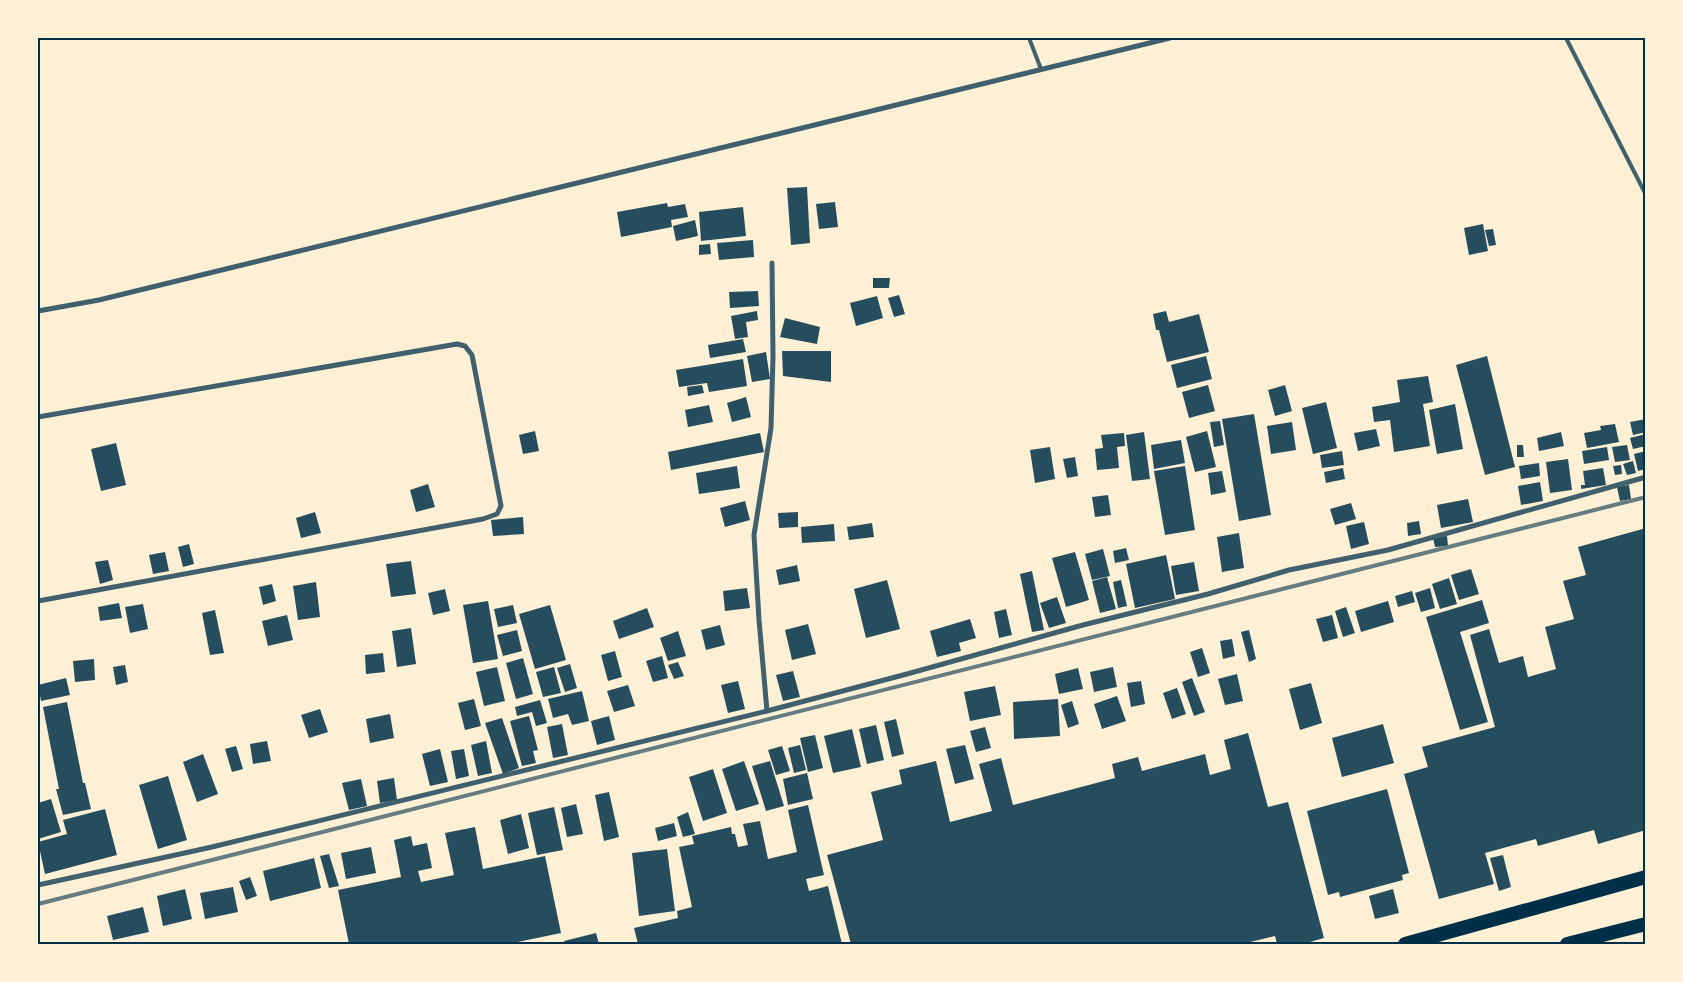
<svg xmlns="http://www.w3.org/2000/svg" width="1683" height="982" font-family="'Space Grotesk',sans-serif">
  <rect width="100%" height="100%" fill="#fdf0d5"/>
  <path fill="#264d5e" d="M807 187 810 243 791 245 787 188Z
    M835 202 838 227 819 229 816 204Z
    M667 203 668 207 685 204 688 217 671 220 672 227 621 237 617 212Z
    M743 207 746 236 701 241 699 212Z
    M695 220 698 236 676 241 673 226Z
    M1483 224 1488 251 1469 255 1464 228Z
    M1493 229 1496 245 1489 246 1485 230Z
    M753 240 754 257 719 260 717 243Z
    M710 244 711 254 699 255V245Z
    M873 278H890L889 288H873Z
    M758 291 759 306 730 308 729 292Z
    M899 295 905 314 894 317 888 298Z
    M877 296 883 318 856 326 850 303Z
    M757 311 758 320 746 322 748 337 735 339 731 316Z
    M1166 311 1169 322 1199 314 1209 352 1167 362 1159 330H1156L1153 314Z
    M785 318 820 327 817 344 780 337Z
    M743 339 746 352 710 358 708 345Z
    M782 351H831V382L783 376Z
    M766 352 770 379 752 382 747 356Z
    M1206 356 1212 379 1177 388 1171 365Z
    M1487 356 1515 467 1485 475 1456 365Z
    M743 359 747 386 709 392 707 383 679 387 676 370Z
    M1428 376 1433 402 1423 404 1430 446 1394 452 1390 420 1374 422 1372 407 1400 402 1397 380Z
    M702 385 704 393 688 396 687 387Z
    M1208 385 1215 411 1189 418 1182 392Z
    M1285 385 1292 411 1275 416 1268 390Z
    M746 397 751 417 732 422 727 403Z
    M1326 402 1337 448 1313 454 1302 408Z
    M1455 404 1463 449 1437 454 1429 410Z
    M709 405 713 422 688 427 685 410Z
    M1254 414 1271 515 1239 521 1222 419Z
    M1646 419V432L1633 435 1630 422Z
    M1220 421 1224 445 1214 447 1210 422Z
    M1292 422 1296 450 1271 454 1267 426Z
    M1615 424 1619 442 1587 448 1584 433 1601 430 1600 426Z
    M1376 429 1380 446 1358 451 1354 433Z
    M535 431 539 451 523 454 519 435Z
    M1207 431 1216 467 1195 472 1186 437Z
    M1144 432 1150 479 1132 481 1126 435Z
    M1561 432 1564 446 1539 451 1537 438Z
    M760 433 764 452 671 470 668 452Z
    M1124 433 1125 446 1117 447 1119 468 1097 470 1095 449 1103 448 1101 435Z
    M1646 434V446L1633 449 1630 438Z
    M1181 440 1185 463 1154 469 1151 445Z
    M116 443 126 485 101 491 91 449Z
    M1517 445H1523L1524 457H1517Z
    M1627 445 1630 460 1615 462 1612 447Z
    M1050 447 1055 479 1035 483 1030 450Z
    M1607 447 1609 460 1584 464 1582 451Z
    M1342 451 1344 465 1322 468 1320 455Z
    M1646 451V469L1638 471 1634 454Z
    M1075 457 1078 476 1067 478 1063 459Z
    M1568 459 1572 490 1550 493 1546 462Z
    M1633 461 1636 473 1627 475 1623 464Z
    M1539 463 1540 476 1521 479 1519 466Z
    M1621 465 1622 474 1615 475 1613 466Z
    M737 466 740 488 699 494 696 473Z
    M1185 466 1195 530 1165 535 1154 471Z
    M1343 468 1345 479 1326 483 1324 472Z
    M1603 468 1606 485 1581 489V485H1585L1583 471Z
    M1222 471 1226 492 1211 495 1208 473Z
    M1540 482 1543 501 1521 505 1518 486Z
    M428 484 435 507 416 512 410 490Z
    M1629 485 1631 499 1620 501 1617 487Z
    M1108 495 1111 515 1095 517 1092 497Z
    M1468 499 1473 522 1441 528 1437 505Z
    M745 501 750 520 725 527 720 508Z
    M1351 503 1356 519 1335 525 1330 509Z
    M315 512 321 533 301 538 296 518Z
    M798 512V527L779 528 778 513Z
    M523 517 524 534 493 536 491 520Z
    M1419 521 1421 534 1408 536 1407 523Z
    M1364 522 1369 544 1351 549 1346 526Z
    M872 523 874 537 849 540 847 527Z
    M834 524 835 541 802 543 801 527Z
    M1646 528V830L1598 844 1594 830 1538 846 1536 839 1485 853 1494 884 1439 899 1404 774 1428 767 1422 747 1495 727 1470 635 1489 629 1499 663 1523 656 1528 677 1556 669 1545 627 1574 619 1563 581 1586 575 1578 547Z
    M1239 533 1244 568 1222 572 1217 537Z
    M1447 536 1448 546 1435 547 1433 538Z
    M189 544 194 564 183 567 178 547Z
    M1126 548 1129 560 1115 563 1113 551Z
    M1103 549 1110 576 1092 580 1085 554Z
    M165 552 169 571 153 574 149 555Z
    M1075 552 1089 600 1066 607 1052 558Z
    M1166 555 1175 599 1135 608 1126 564Z
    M108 560 113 580 100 584 95 562Z
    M411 561 416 594 391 597 386 564Z
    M1194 562 1199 591 1176 595 1171 566Z
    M797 565 800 581 779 585 776 570Z
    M1471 569 1479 594 1459 600 1451 575Z
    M1032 571 1044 630 1032 632 1020 574Z
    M1107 577 1116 609 1100 613 1092 581Z
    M1449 578 1457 604 1440 609 1432 584Z
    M887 580 900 629 866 638 854 589Z
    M1121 580 1127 606 1118 608 1113 582Z
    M316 582 320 617 298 620 293 586Z
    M272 584 276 601 263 605 259 587Z
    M747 588 750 608 725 611 723 591Z
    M1430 588 1435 608 1421 612 1415 593Z
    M445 589 450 611 433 615 428 593Z
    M1412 591 1415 602 1398 607 1395 596Z
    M1057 597 1066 623 1049 628 1040 603Z
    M1482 600 1489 623 1460 632 1488 722 1460 730 1426 617Z
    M488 601 498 659 473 663 463 605Z
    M1388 601 1394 622 1361 632 1355 611Z
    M119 603 122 618 100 621 98 607Z
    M143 604 148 629 130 633 125 607Z
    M513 605 517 623 498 627 494 609Z
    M550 605 566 660 535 669 519 614Z
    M1346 607 1355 633 1343 637 1335 611Z
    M647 608 654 627 619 639 613 621Z
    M1006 609 1012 635 999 638 994 612Z
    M215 610 224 653 210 655 202 613Z
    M287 615 293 640 268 646 262 621Z
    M1332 615 1338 638 1323 642 1316 619Z
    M970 619 976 638 959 643 961 651 937 657 930 631Z
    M808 624 816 654 792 660 785 630Z
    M720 625 725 645 706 650 701 630Z
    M411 628 416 664 397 667 392 631Z
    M517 630 522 651 503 656 497 635Z
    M1249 630 1256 659 1249 662 1241 632Z
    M678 631 686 656 668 661 660 638Z
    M1232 639 1235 656 1223 659 1220 641Z
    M1202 648 1210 673 1198 677 1190 652Z
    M615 651 622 677 608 681 601 655Z
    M383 653 385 672 366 674 365 655Z
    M662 656 668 678 653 682 646 661Z
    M523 658 533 694 516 699 506 663Z
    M94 659 95 680 75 682 73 661Z
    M678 662 684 676 674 679 668 665Z
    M570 664 577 688 565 692 557 668Z
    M125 665 128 682 116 685 113 667Z
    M497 667 505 701 484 706 476 672Z
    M554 667 561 693 543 697 536 672Z
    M1113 667 1117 687 1094 692 1090 672Z
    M1078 668 1083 689 1059 694 1055 674Z
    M793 671 800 697 783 701 776 675Z
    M1237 674 1243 701 1225 705 1218 679Z
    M66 678 70 695 41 701 38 685Z
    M1192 678 1205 712 1194 716 1182 682Z
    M738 681 745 709 728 713 721 685Z
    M1141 681 1145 704 1131 707 1127 683Z
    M1311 683 1322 723 1300 730 1289 689Z
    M628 685 635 706 614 712 607 691Z
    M995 686 1001 715 970 721 964 692Z
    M1177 688 1186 714 1172 719 1163 693Z
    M582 691 589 721 572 725 568 714 553 718 548 699Z
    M1117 696 1126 721 1102 729 1094 704Z
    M474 699 481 726 465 730 458 703Z
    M1058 699 1060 736 1014 739 1013 702Z
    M540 700 547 723 536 726 532 712 517 716 515 707Z
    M1072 701 1079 724 1068 728 1061 705Z
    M67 702 83 783H85L91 809 63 815 56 789H59L43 707Z
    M320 709 328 732 309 738 301 715Z
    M390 714 394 738 370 743 366 719Z
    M529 716 538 750 533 751 536 763 522 766 510 721Z
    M609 716 615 740 597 745 591 721Z
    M502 718 519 768 503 774 485 723Z
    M896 719 904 754 892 757 884 722Z
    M562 724 568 755 553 758 547 727Z
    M1383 724 1394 763 1342 777 1332 738Z
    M876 725 884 760 867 764 859 729Z
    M985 727 991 748 976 752 970 731Z
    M852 729 861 767 833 773 824 736Z
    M1248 733 1268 807 1288 802 1324 938 1303 944H1277L1275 936 1242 944H851L827 855 883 840 871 792 902 784 899 770 936 761 950 822 992 811 979 764 1001 758 1013 805 1115 778 1112 764 1138 757 1142 771 1205 754 1210 775 1231 769 1224 740Z
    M815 735 823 768 808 772 800 738Z
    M267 741 271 761 253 764 250 744Z
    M486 741 492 773 478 776 471 745Z
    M800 745 806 770 794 773 788 748Z
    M965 745 974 779 955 784 946 749Z
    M236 746 243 769 232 772 225 749Z
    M782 746 790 771 776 775 768 750Z
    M440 749 448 782 430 786 422 754Z
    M464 749 469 776 456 779 451 751Z
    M203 754 218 794 197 802 183 762Z
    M744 761 759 804 736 811 722 769Z
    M770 761 784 806 766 811 752 766Z
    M713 769 727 813 703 821 689 777Z
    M807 773 813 799 788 805 783 779Z
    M168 776 187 840 158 849 139 785Z
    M394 778 397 800 380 803 377 781Z
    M361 779 367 806 349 810 342 783Z
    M1387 789 1409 873 1402 875 1403 880 1340 897 1339 892 1328 895 1307 811Z
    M609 792 619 837 604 841 595 795Z
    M51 799 61 832 38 839V803Z
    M576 804 583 834 567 837 561 808Z
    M808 805 824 875 806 879 809 891 828 886 842 944H638L634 928 678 918 677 911 692 907 679 847 694 844 692 836 731 827 732 834H735L738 847 748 845 743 824 760 821 768 859 797 852 788 810Z
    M554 807 563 850 537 855 528 813Z
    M105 809 117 855 45 874 38 842 67 834 63 820Z
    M688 812 695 834 683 837 677 817Z
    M521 814 529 848 508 854 500 820Z
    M674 823 677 836 658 841 655 828Z
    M475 827 483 869 545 856 561 933 508 944H349L338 890 401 877 394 840 411 836 413 846 427 843 432 868 418 871 421 882 454 875 445 833Z
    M371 847 376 873 346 879 341 853Z
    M667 849 675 911 639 916 632 853Z
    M329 854 339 886 329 888 320 856Z
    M1503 855 1511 887 1499 891 1490 858Z
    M314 858 321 888 270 901 263 871Z
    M250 877 257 896 246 900 239 881Z
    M233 887 238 912 205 919 200 893Z
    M185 889 192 919 163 926 157 896Z
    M1393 889 1399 913 1375 919 1369 896Z
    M143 907 149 932 113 940 107 916Z
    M596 933 599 944H565L564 941Z"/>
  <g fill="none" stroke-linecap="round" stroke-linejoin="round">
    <path stroke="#3f606c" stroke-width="4" d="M1029 38 1041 69
      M1566 38 1646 195"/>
    <path stroke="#3f606c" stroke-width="5" d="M38 311 99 300 1170 38
      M38 417 457 344 465 346 472 355 501 506 497 514 483 519 38 601
      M767 711 759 620 754 535 771 428 773 356 772 263
      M38 885 212 847 767 711 907 674 1083 625 1208 594 1289 570 1388 550 1646 477"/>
    <path stroke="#003049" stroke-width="14" d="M1405 944 1646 877
      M1567 944 1646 924"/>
    <path stroke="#657d81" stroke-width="4" d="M38 904 1646 497"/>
  </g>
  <rect width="1683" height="982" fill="none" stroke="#fdf0d5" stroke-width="78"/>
  <rect x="39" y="39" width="1605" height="904" fill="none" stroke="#003049" stroke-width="2"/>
</svg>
